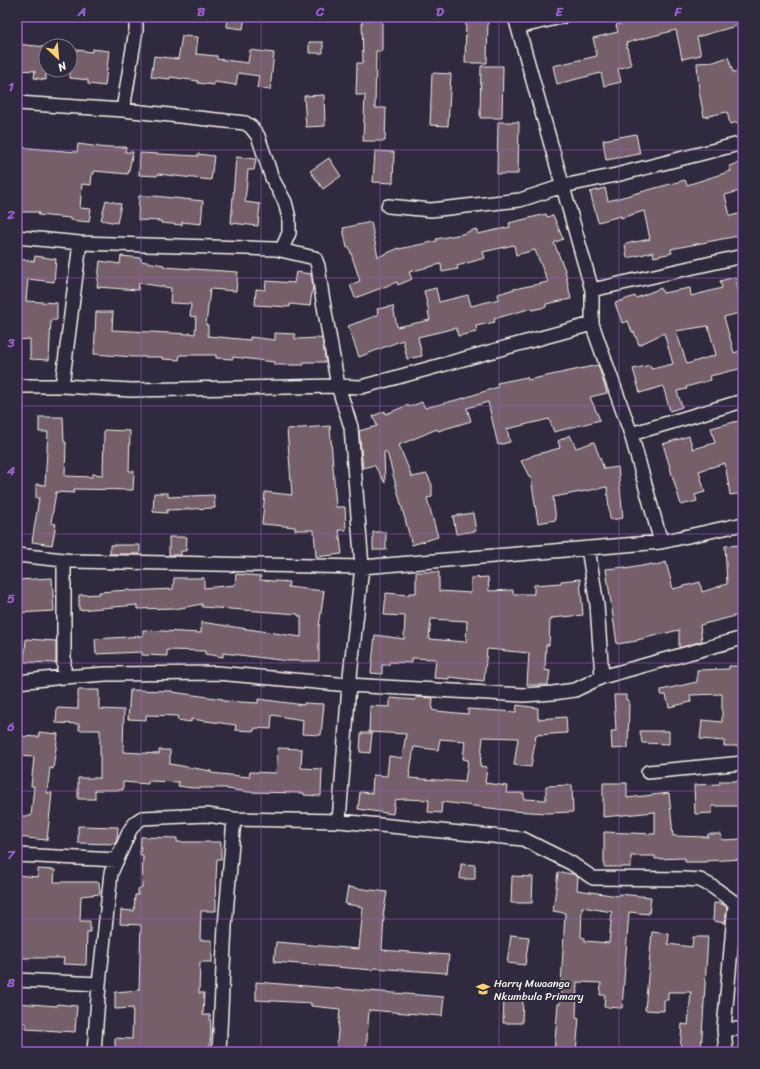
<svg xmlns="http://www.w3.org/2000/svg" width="760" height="1069" font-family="Sriracha,sans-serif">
  <rect width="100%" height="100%" fill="#2f2a3d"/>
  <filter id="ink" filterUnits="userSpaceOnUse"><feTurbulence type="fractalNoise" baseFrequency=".025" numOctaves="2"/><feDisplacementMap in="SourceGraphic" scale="8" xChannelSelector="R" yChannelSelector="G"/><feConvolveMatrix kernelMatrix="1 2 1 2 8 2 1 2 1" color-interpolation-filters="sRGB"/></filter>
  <g filter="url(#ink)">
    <path fill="#75616b" stroke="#f4f1e8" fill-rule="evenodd" d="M228 17H245L243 29 227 27Z
      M466 17H488L487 63H465Z
      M645 17H661L662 20 675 17H743V24L697 37 701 55 682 59 676 30 626 43 631 65 618 69 621 82 604 86 601 73 557 84 553 66 597 56 593 38 618 32 616 25Z
      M382 19V51H376L375 108H386L385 141H363L365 95H356L357 63H363L362 20Z
      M182 36 198 37 196 54 217 56V59L248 63 250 50 274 53 270 90 257 88 259 76 238 73 236 85 214 82V85L198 83V81L170 77V79L151 77 154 56 178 59Z
      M309 42H323V53H309Z
      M17 44 46 47V80L34 78 35 71 17 70Z
      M70 49 92 52V49L109 51 105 86 88 84V80L70 78Z
      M728 57 733 72 740 70 743 80V121L730 124 727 112 704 117 699 91 697 63 714 62Z
      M481 66H503L502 118H480Z
      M432 73 451 74 448 126 430 125Z
      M324 95 325 126 306 127 304 96Z
      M498 122H519L518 174H497Z
      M636 134 640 154 606 160 603 140Z
      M78 144 107 148V147H126L125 152H133L128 174 94 171V174H92L91 185 82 184 80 208 91 209 89 222 70 220V218L38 215 39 212H17V147L77 152Z
      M375 151 394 152 393 183 373 182Z
      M140 153 198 156V154L214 156 211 180 158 174 157 176 139 175Z
      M236 157 256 159 254 170H248L245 202 260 204 258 226 231 223Z
      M329 158 341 176 323 189 310 171Z
      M743 162V190L725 195 730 216 743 213V235L671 249 672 253 654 257 653 252 627 258 625 244 650 239 644 211 621 218V216L598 222 590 192 605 188 608 201 685 180 687 185 731 171 729 166Z
      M139 196H154L203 201 201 224 182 222V225L161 223V221L138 220Z
      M106 200 121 204 117 223 101 220Z
      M546 214 547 217 553 215 563 239 554 243 565 270 571 299 546 304V307L532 310V308L494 319 495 322 476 326 477 332 458 336 456 328 418 337 422 356 407 359 403 340 359 357 348 326 378 315 377 309 393 306 397 327 430 320 428 312H429L424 291 436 288 439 302 468 295 471 306 499 299 498 294 514 289 548 282 535 250 516 255 514 245 483 252 485 258 457 266 458 269 442 272 441 264 409 272 412 279 398 285 397 282 355 298 350 285 360 281 349 247 347 248 343 228 371 222 378 257 399 248V249L437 241 436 239 462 234 476 229 478 234 510 227 509 223Z
      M35 256 56 259 54 282 28 279 26 301 57 303V320H51L49 360 30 359V339L17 340V259L34 261Z
      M121 256 141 258V261L164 265V267L238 272 236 291 210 289 206 325H208V336L250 340V337L275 340V333L295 334V339L322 338 326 362H304V365H274V362L233 357V359L216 358V355H180L179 360 162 359V357H133L94 354 96 312H113L112 330 189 334V333L195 334 196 317 190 316 191 304 170 303 171 288 139 283 138 290 97 287 100 261 120 264Z
      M296 272 311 274 313 286 310 306 290 304V307L255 305 256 289 265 290 266 281 294 283Z
      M735 277 743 312 724 317 734 353 743 350V368L710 376 711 380 686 387 687 389 677 391 682 407 670 411 663 386 640 393 633 369 650 365 651 369 673 364 664 333 639 345 634 332H632L628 321 622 323 615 303 635 296 636 298 661 288 663 293 690 288 691 296 722 288 720 281ZM708 326 716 355 687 364 676 331Z
      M598 365 607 393 590 397 600 420 554 432 549 419 507 429 510 442 498 445 488 402 467 408 471 421 438 431 437 429 399 445 412 477 427 474 432 485V497L427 498 438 537 412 545 387 452H384L385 483 374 465 363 468 359 431 377 426 373 416 385 411 386 414 408 405 409 407 422 402 425 408 464 398 498 387 497 383 527 377 528 380Z
      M39 417H63L64 442H66L65 476 92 477V474L103 475 104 430 130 431 129 471H134L133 490 74 489V493L56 492 51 523 56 524 52 545 32 542 39 498H36V484L45 485 48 432H39Z
      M738 421 743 440V493L730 495 725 463 699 471 705 492 695 495 697 501 681 505 663 444 689 436 693 449 715 443 711 428Z
      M330 426 336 507H345L346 530H339L342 554 316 557 314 530H295V527L262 524 265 492 292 495 287 429Z
      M570 435 576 448 594 442 604 469 618 467 623 518 610 520 607 487 554 497H553L556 520 538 523 531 478H530L521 461 534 455 560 448 558 441Z
      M154 493H168V497L214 495 215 508 167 510V513L153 512Z
      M473 513 476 531 456 534 453 516Z
      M373 532H386V550H373Z
      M169 537H187L186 551H181V555H169Z
      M110 545H140V554H110Z
      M743 545V614L700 625 702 641 679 648V630L637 640V641L617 644 606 569 625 567V569L652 564 653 566 666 562 673 589 700 582 702 592 727 584 725 546Z
      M416 572H439V591L471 593V578L488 577 489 591 513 590V594H534V585L561 583V581L580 579 583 615 552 618V620H550L549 645H546L545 670 550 671 548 685H527L529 653 487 649 484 681 449 677V679L434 678 436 659 412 658V663L389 662V665H382V674L371 673 375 635 404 639 405 616 384 615 386 593 409 595V593H416ZM431 619 467 621 466 642 429 639Z
      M236 574 261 576 260 580 289 582 288 587 324 591 319 627V661H288L223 653V657L205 654V651L167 650V656L142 655V652L96 654 95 639 143 636V630L201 633V622L301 637V616H298V614L202 607V604L175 609 174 608 137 609V605L79 610V595L100 594 99 592 129 590 130 591 173 589 174 578H204V588L235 585Z
      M52 578 54 611 17 613V580Z
      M26 639 56 641V663L24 662Z
      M729 666H743V746H724V741L700 739 702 720 722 722V694L690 695 691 702 669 707 666 695H661V690L697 682V670L729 669Z
      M78 690H99V709L124 710 123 752 159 754V750H170V764L211 771V773L249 777 250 772 276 773 278 748 302 749 301 768 322 769 321 796 304 795V793L249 792 227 789V788H192L178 786 179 782 148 781V784L123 782V790H95V799H78V778H100V730H79V724L56 723 57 708 78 709Z
      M130 690 172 691V692L223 699V701L258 703V699L304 705V703L324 704 321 735 302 734 303 720 272 715 271 729 255 728 254 731 235 730 236 725 191 719V722L177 720 178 716 146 715V720L128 719Z
      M614 695H626V700H629L628 748 612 749 611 731H616Z
      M416 697 433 698 432 710 436 711 468 714V709L516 712 517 705 538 708V719L566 717 567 733 536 735 531 767 514 765 518 738 483 737 480 766 487 767 485 783 507 786 506 793H524V799L546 800V786L572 785 573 812 547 813 513 811 442 802 441 813 428 812 429 800 404 799 395 800 393 814 358 809 360 792 372 793 373 775 387 776 389 756 402 758 406 734 369 732 370 706 390 707V698L416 700ZM440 739 465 741 463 759 468 760 465 782 409 778 414 747 438 750Z
      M640 731H669V744L642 743Z
      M39 732 58 734 53 769 50 768 47 793H52L47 840 17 837V816H31L34 786H31L34 757 17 756 18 736 39 737Z
      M361 733H372L370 753 360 752Z
      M720 781H738V806H712V813L695 814 694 785 720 784Z
      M603 783H627V798L669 793 673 836 708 837V834H721L722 840 743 839V859L706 861V862H685V858L655 859V856H631V867H604V832L655 834V812L603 817Z
      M78 826 118 827 117 839 115 844 78 843Z
      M141 837 177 838V842H221V859H217L215 900H216V911H201L200 940H212V962H200L199 993H204L203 1015H210L211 1033 209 1052H115V1038L132 1039 133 1008 115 1009V992L139 990 141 925 120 924 121 910 134 911 135 895H138V889L142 887 143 855H140Z
      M461 864 475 865V879H460Z
      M38 869 55 870 54 882H99L100 894 81 896 80 921H90V932H87L86 965 63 964 64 958H17V875L38 877Z
      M558 872 573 874 578 877 577 890 618 896 619 894 651 897 649 914 629 912 622 1008 604 1007 605 995H600L601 983 577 982 576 1017 579 1018 576 1052H554L558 1004H560L565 913 553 911ZM582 907 612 912 609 943 585 941V938L581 937Z
      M512 876 533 877 532 903H511Z
      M348 887 387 892 383 916H384L382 950 449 955 447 973 374 968 373 970 274 962 276 942 359 949 363 907 345 904Z
      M714 903 722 904 727 907 725 923 713 921Z
      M652 932 669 934 668 944 692 947 693 937H708L701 1052H680L682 1024 688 1025 691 992H668V1000H664V1011L645 1010Z
      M511 935 529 937 525 965 507 963Z
      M256 982 444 997 442 1016 369 1010 366 1052H336L340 1009 311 1006V1003L256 1000Z
      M504 998 523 999 522 1023H503Z
      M17 1003 57 1006V1004L77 1006 75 1032 26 1029V1023H17Z"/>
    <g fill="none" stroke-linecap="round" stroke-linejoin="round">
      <defs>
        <path id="street" d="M515 17 592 290V324L631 434 661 542
          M518 27 561 17
          M17 103 123 110 245 123 251 127 258 136 272 178 285 202 289 218V233L282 249
          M123 110 136 30V17
          M388 206 431 210 520 200 563 186 616 175 743 143
          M17 237 80 243 276 249 315 258 318 266 322 295 338 386 351 427 362 567 349 685 339 821
          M592 290 743 256
          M17 386H62L131 390 338 386 361 387 592 324
          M62 386 80 243
          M631 434 743 401
          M588 548 597 605 602 677
          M17 555 73 561 362 567 661 542 743 524
          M64 560V677
          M17 682 64 677 106 674 217 673 349 685 524 695 553 693 575 690 602 677 743 638
          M648 772 743 763
          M17 855 117 860
          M17 980 99 984
          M724 1029H743
          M94 1052 99 984 111 873 130 830 136 822 142 818 207 815 234 819
          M219 1052 225 926 234 819 339 821 523 839 571 863 593 878 684 879 700 880 713 887 735 903 743 904
          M726 1052 724 1029 735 903"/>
      </defs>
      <use href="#street" stroke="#f4f1e8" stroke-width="16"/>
      <use href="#street" stroke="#2f2a3d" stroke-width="13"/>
    </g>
  </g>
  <path fill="none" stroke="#995dc9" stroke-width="1" stroke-opacity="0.55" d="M141 17V1052M261 17V1052M380 17V1052M499 17V1052M619 17V1052M17 150H743M17 278H743M17 406H743M17 534H743M17 663H743M17 791H743M17 919H743"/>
  <defs>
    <symbol id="school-bare" viewBox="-9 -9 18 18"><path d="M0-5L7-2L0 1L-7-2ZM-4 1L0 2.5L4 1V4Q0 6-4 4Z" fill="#ffd166" stroke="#2f2a3d" stroke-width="2.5" paint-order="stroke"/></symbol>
  </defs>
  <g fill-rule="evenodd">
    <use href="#school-bare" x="473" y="979" width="20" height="20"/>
  </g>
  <g text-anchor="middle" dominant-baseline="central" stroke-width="4" stroke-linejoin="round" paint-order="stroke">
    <g font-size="11" fill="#f4f1e8" stroke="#2f2a3d" text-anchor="start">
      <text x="494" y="983">Harry Mwaanga<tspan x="494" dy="13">Nkumbula Primary</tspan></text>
    </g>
  </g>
  <rect width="760" height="1069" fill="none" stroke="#2f2a3d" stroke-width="44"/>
  <g transform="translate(58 58) rotate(154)"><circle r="19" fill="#2f2a3d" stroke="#7e7a81"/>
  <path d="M0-3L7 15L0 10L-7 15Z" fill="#ffd166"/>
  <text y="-6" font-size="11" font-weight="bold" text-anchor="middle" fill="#f4f1e8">N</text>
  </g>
  <rect x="22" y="22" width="716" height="1025" fill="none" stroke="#995dc9" stroke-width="1.5"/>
  <g font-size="13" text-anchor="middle" font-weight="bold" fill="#995dc9">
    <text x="82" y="16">A</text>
    <text x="201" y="16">B</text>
    <text x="320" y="16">C</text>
    <text x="440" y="16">D</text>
    <text x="559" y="16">E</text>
    <text x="678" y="16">F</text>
    <text x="11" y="91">1</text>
    <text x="11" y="219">2</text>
    <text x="11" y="347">3</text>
    <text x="11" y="475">4</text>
    <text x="11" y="603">5</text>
    <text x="11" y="731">6</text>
    <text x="11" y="859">7</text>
    <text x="11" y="987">8</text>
  </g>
</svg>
